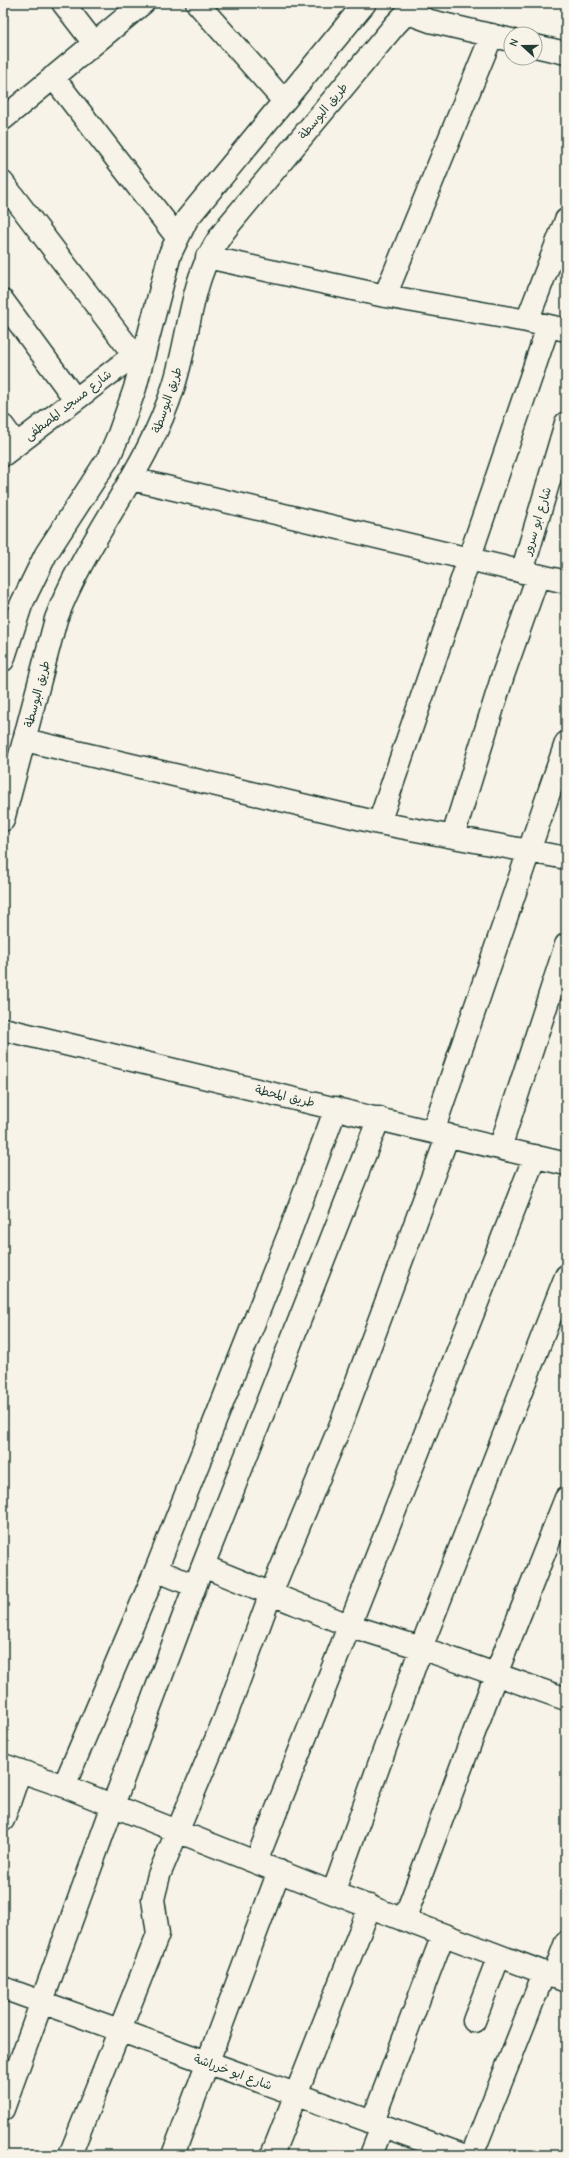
<svg xmlns="http://www.w3.org/2000/svg" width="569" height="2158" font-family="'Comic Neue','Playpen Sans Arabic',sans-serif">
  <rect width="100%" height="100%" fill="#f7f3e8"/>
  <filter id="ink" filterUnits="userSpaceOnUse"><feTurbulence type="fractalNoise" baseFrequency=".025" numOctaves="2"/><feDisplacementMap in="SourceGraphic" scale="8" xChannelSelector="R" yChannelSelector="G"/><feConvolveMatrix kernelMatrix="1 2 1 2 8 2 1 2 1" color-interpolation-filters="sRGB"/></filter>
  <g filter="url(#ink)">
    <g fill="none" stroke-linecap="round" stroke-linejoin="round">
      <defs>
        <path id="minor" d="M63 3 94 43
          M197 3 284 101
          M408 13 430 21 511 40
          M535 46 566 53
          M53 77 177 237
          M3 119 143 3
          M3 183 141 364
          M207 257 385 296 527 321 566 330
          M385 296 492 35
          M3 301 75 399
          M527 321 566 220
          M3 426 16 444
          M3 455 134 355
          M132 479 566 582
          M522 572 566 423
          M3 660 21 605 46 554 109 457 119 434 135 388 170 254 187 219 365 3
          M25 740 379 823 566 858
          M3 820 56 619C87 537 148 470 174 385 192 328 189 274 228 226L395 25 416 3
          M379 823 548 327
          M453 836 503 675 538 576
          M3 1029 566 1164
          M433 1131 566 743
          M500 1148 566 945
          M203 1566 348 1625 421 1648 566 1699
          M156 1570 195 1586
          M3 1765 64 1786 333 1893 566 1981
          M64 1786 156 1570 291 1229 336 1108
          M3 1820 20 1771
          M256 1862 535 1156
          M333 1893 421 1648 566 1276
          M404 1920 496 1674 566 1498
          M553 1977 566 1942
          M3 1988 463 2155
          M474 2021 499 1956
          M3 2109 113 1805 195 1586 379 1118
          M372 2123 443 1935
          M70 2155 158 1934 153 1899 159 1875 225 1718 271 1593 341 1424 448 1135
          M173 2155 279 1871
          M272 2155 370 1906
          M371 2155 382 2127
          M472 2155 544 1973"/>
      </defs>
      <use href="#minor" stroke="#1f3d34" stroke-width="25"/>
      <use href="#minor" stroke="#f7f3e8" stroke-width="22"/>
    </g>
  </g>
  <g text-anchor="middle" dominant-baseline="central" stroke-width="3.5" stroke-linejoin="round" paint-order="stroke">
    <g font-size="12" fill="#1f3d34" stroke="#f7f3e8">
      <text transform="translate(323 111) rotate(-50)">طريق البوسطة</text>
      <text transform="translate(167 400) rotate(-71)">طريق البوسطة</text>
      <text transform="translate(68 405) rotate(-38)">شارع مسجد المصطفى</text>
      <text transform="translate(537 521) rotate(-73)">شارع ابو سرور</text>
      <text transform="translate(37 694) rotate(-75)">طريق البوسطة</text>
      <text transform="translate(285 1096) rotate(13)">طريق المحطة</text>
      <text transform="translate(233 2072) rotate(20)">شارع ابو خرراشة</text>
    </g>
  </g>
  <rect width="569" height="2158" fill="none" stroke="#f7f3e8" stroke-width="16"/>
  <rect x="8" y="8" width="553" height="2142" fill="none" stroke="#1f3d34" stroke-width="1.5" filter="url(#ink)"/>
  <g transform="translate(523 46) rotate(291)"><circle r="19" fill="#f7f3e8" stroke="#a1aaa0"/>
  <path d="M0-3L7 15L0 10L-7 15Z" fill="#1f3d34"/>
  <text y="-6" font-size="11" font-weight="bold" text-anchor="middle" fill="#1f3d34">N</text>
  </g>
</svg>
